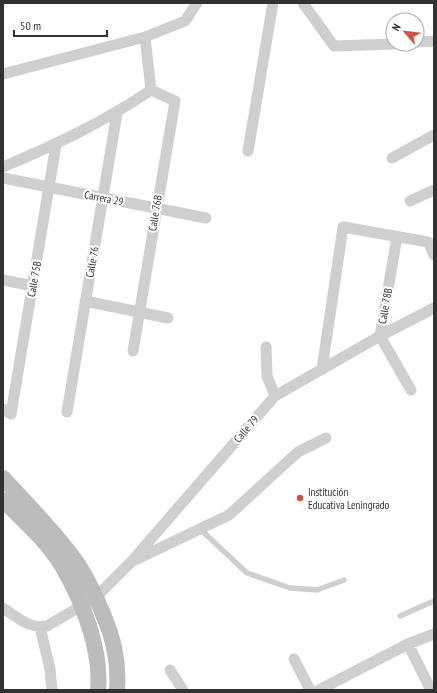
<svg xmlns="http://www.w3.org/2000/svg" width="437" height="693" font-family="'PT Sans Narrow',sans-serif">
  <rect width="100%" height="100%" fill="#fff"/>
  <g fill="none" stroke-linecap="round" stroke-linejoin="round">
    <path stroke="#cfcfcf" stroke-width="5.5" d="M200 529 247 573 290 588 317 590 344 580
      M400 616 434 601"/>
    <path stroke="#cfcfcf" stroke-width="11" d="M303 3 334 46 393 44
      M145 37 151 90
      M417 42 434 41
      M3 74 145 37 185 21 197 3
      M248 151 273 3
      M392 158 434 135
      M3 167C55 145 104 122 151 90
      M3 178 206 218
      M410 201 434 190
      M397 237 380 336 411 390
      M428 242 434 255
      M3 280 33 286
      M85 301 168 318
      M266 347 267 376 275 396
      M133 351 175 101 151 90
      M322 369 343 227 428 242
      M3 409 11 414 56 145
      M67 412 117 113
      M135 560 229 515 298 452 326 438
      M3 608C17 617 29 629 47 626L95 598 131 562 275 396 380 336 434 308
      M40 627 50 669 52 690
      M408 644 431 690
      M294 659 310 690
      M170 670 183 690
      M319 690 408 644 434 634"/>
    <path stroke="#bcbcbc" stroke-width="16" d="M3 478C27 504 51 528 72 556 87 574 109 624 114 647 117 661 118 676 117 690
      M3 500C23 520 47 541 62 566 82 600 102 650 98 690"/>
  </g>
  <circle fill="#d94e44" stroke="#fff" stroke-width="1.5" cx="300" cy="498" r="4"/>
  <g text-anchor="middle" dominant-baseline="central" stroke-width="4" stroke-linejoin="round" paint-order="stroke">
    <g font-size="11" fill="#323232" stroke="#fff">
      <text transform="translate(104 198) rotate(11)">Carrera 29</text>
      <text transform="translate(155 213) rotate(-81)">Calle 76B</text>
      <text transform="translate(92 262) rotate(-80)">Calle 76</text>
      <text transform="translate(34 279) rotate(-80)">Calle 75B</text>
      <text transform="translate(385 306) rotate(-80)">Calle 78B</text>
      <text transform="translate(246 429) rotate(-49)">Calle 79</text>
    </g>
    <g font-size="11" fill="#323232" stroke="#fff" text-anchor="start">
      <text x="308" y="492">Institución<tspan x="308" dy="13">Educativa Leningrado</tspan></text>
    </g>
  </g>
  <rect width="437" height="693" fill="none" stroke="#323232" stroke-width="8"/>
  <g transform="translate(405 32) rotate(298)"><circle r="19" fill="#ffffff" stroke="#adadad"/>
  <path d="M0-3L7 15L0 10L-7 15Z" fill="#d94e44"/>
  <text y="-6" font-size="11" font-weight="bold" text-anchor="middle" fill="#323232">N</text>
  </g>
  <path d="M14 30v6h93v-6" fill="none" stroke="#323232" stroke-width="2"/>
  <text x="20" y="30" font-size="12" fill="#323232" stroke="#ffffff" stroke-width="3" paint-order="stroke">50 m</text>
</svg>
